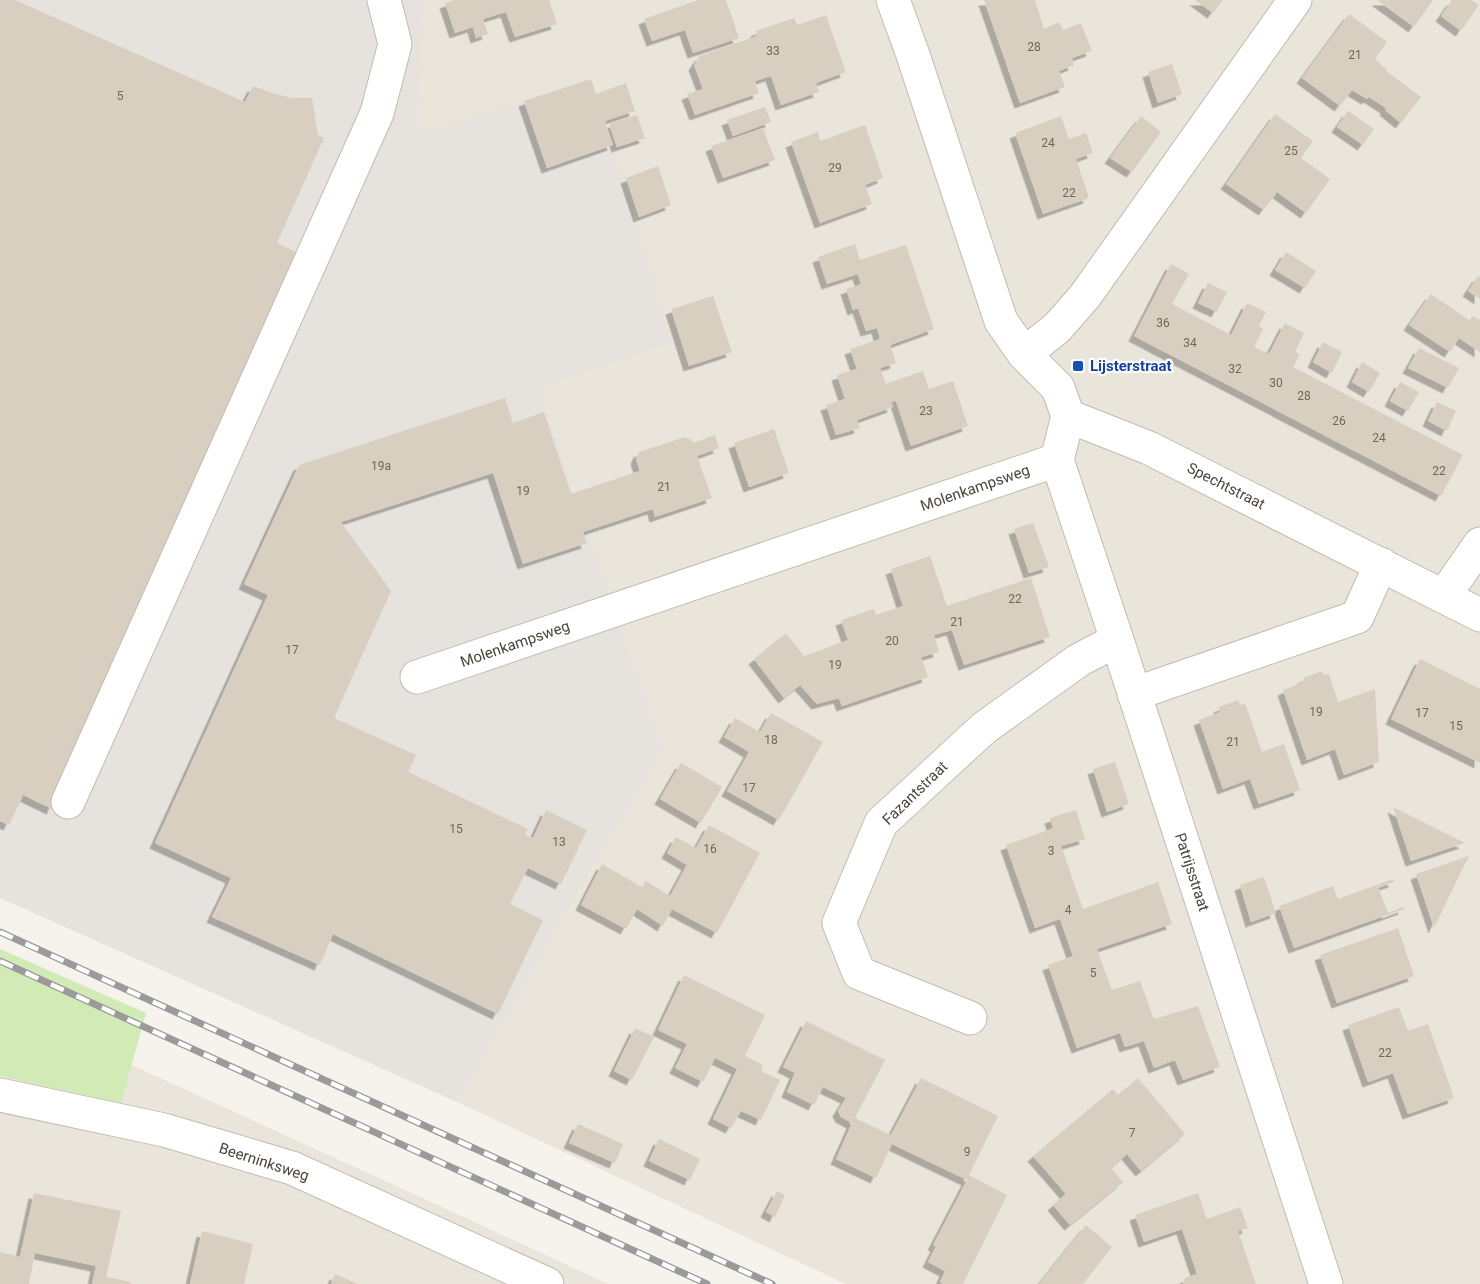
<svg xmlns="http://www.w3.org/2000/svg" width="1480" height="1284" font-family="Roboto,sans-serif">
  <defs>
    <filter id="shadow"><feDropShadow dx="-5.5" dy="5.5" stdDeviation="0" flood-color="#0004"/></filter>
  </defs>
  <rect width="100%" height="100%" fill="#f6f3ec"/>
  <path fill="#eae5da" d="M423 0H1480V1284H846L457 1102 561 921 663 750 539 388 671 343 419 135Z
    M0 1005 414 1194 608 1284H0Z"/>
  <path fill="#e6e2dd" d="M0 0H423L419 135 591 79 613 145 671 343 539 388 663 750 561 921 457 1102 0 898Z"/>
  <path fill="#d2eab5" d="M0 949 146 1013 121 1103 0 1076Z"/>
  <path fill="#d8cfc1" filter="url(#shadow)" d="M0 0H15L245 102 253 86 272 93 292 98H312L318 135 324 138 277 243 300 254 52 809 23 795 9 825 0 821Z
    M454 0H549L557 24 515 37 506 12 483 19 488 34 476 38 473 27 455 33 445 3Z
    M698 0H726L739 38 693 53 685 30 652 41 644 19Z
    M984 0H1035L1044 29 1059 22 1063 30 1081 23 1092 51 1072 58 1074 65 1059 71 1065 87 1020 103Z
    M1195 0H1223L1213 13Z
    M1377 0H1433L1414 27Z
    M1452 0H1471L1479 5 1461 31 1441 16Z
    M1349 14 1387 42 1375 59 1387 70 1386 71 1421 97 1401 123 1385 110 1386 108 1369 97 1367 99 1352 90 1340 106 1302 78Z
    M826 15 846 72 816 83 819 92 781 105 771 76 755 81 759 93 695 115 687 94 703 89 694 65 700 56 757 36 756 31 794 18 797 25Z
    M1172 64 1182 94 1158 103 1148 72Z
    M591 79 596 94 626 83 635 111 605 121 613 145 547 168 524 101Z
    M765 107 771 122 733 136 727 120Z
    M1348 111 1374 129 1363 145 1337 127Z
    M1275 114 1313 141 1301 158 1330 179 1306 213 1277 192 1264 210 1226 184Z
    M637 115 645 138 617 147 609 124Z
    M1061 116 1069 139 1086 133 1093 153 1076 159 1089 198 1043 214 1015 133Z
    M1141 116 1161 132 1132 172 1110 158Z
    M865 125 883 178 865 185 872 204 820 223 791 142 818 132 820 141Z
    M763 128 775 160 723 178 711 146Z
    M658 166 671 205 639 217 626 178Z
    M855 244 860 260 906 245 934 329 890 345 896 363 880 368 886 384 923 371 929 389 953 381 968 426 911 446 896 401 891 402 893 407 857 420 860 428 836 435 826 405 845 399 837 375 857 369 850 349 880 339 877 328 866 331 858 308 853 310 846 289 861 284 858 274 827 284 818 257Z
    M1286 252 1316 271 1305 288 1275 270Z
    M1171 264 1189 274 1172 304 1231 335 1247 303 1266 312 1259 326 1263 329 1254 347 1269 354 1285 323 1304 333 1295 352 1300 354 1293 367 1463 455 1441 496 1134 336Z
    M1478 276 1480 277V299L1468 291Z
    M1208 283 1227 292 1217 312 1198 303Z
    M1431 294 1469 320 1473 316 1480 320V352L1459 338 1450 352 1409 325Z
    M713 296 732 352 689 366 671 309Z
    M1323 342 1342 352 1332 373 1313 362Z
    M1419 348 1459 368 1448 388 1408 368Z
    M1362 362 1380 373 1369 392 1352 382Z
    M1400 382 1419 392 1408 411 1390 401Z
    M505 398 513 423 544 412 571 494 640 471 636 459 639 452 685 437 692 440 693 443 715 435 719 448 697 456 712 498 655 517 653 509 583 532 587 543 523 564 493 473 341 522 391 591 334 718 416 755 408 772 528 829 525 835 533 838 546 810 587 830 561 884 528 868 510 904 543 920 498 1014 333 934 320 965 212 917 231 878 155 843 268 595 244 584 299 465Z
    M1437 402 1456 411 1447 431 1428 421Z
    M774 429 789 473 749 487 734 443Z
    M1033 523 1049 567 1029 573 1014 529Z
    M930 556 947 606 1031 578 1050 637 964 665 952 630 934 635 939 652 921 657 928 677 842 706 839 698 817 704 800 685 784 698 754 659 786 633 804 656 848 640 841 620 874 609 876 615 903 606 891 569Z
    M1420 659 1480 689V763L1391 719Z
    M1322 671 1324 675 1329 674 1338 702 1375 689 1379 762 1344 775 1335 749 1307 760 1283 690 1304 682 1303 678Z
    M1238 700 1240 705 1245 703 1262 752 1284 744 1300 790 1259 804 1250 779 1223 789 1199 720 1220 712 1219 707Z
    M771 713 823 742 779 820 727 791 749 752 724 737 735 718 760 732Z
    M1115 762 1129 804 1107 812 1093 769Z
    M681 763 722 787 701 823 660 799Z
    M1393 807 1465 843 1411 861Z
    M1076 810 1085 839 1061 846 1083 909 1158 882 1172 924 1097 949 1112 990 1140 981 1154 1019 1198 1006 1220 1067 1183 1080 1175 1060 1154 1068 1144 1041 1125 1047 1120 1033 1077 1048 1048 965 1073 956 1060 919 1035 928 1006 845 1053 828 1050 818Z
    M709 825 760 853 717 933 672 909 663 926 637 909 626 929 581 905 602 864 642 887 646 881 670 896 687 865 667 853 676 837 696 848Z
    M1469 856 1458 878 1434 928 1416 874Z
    M1264 877 1276 913 1251 922 1240 885Z
    M1393 879 1394 882 1378 887 1388 913 1403 907 1404 909 1294 948 1279 906 1333 886 1338 899Z
    M1398 928 1414 976 1337 1003 1320 955Z
    M684 975 765 1015 745 1056 763 1065 761 1071 780 1080 761 1120 741 1111 731 1128 713 1119 737 1069 715 1058 703 1082 675 1068 687 1044 658 1030Z
    M1399 1007 1408 1031 1428 1024 1454 1098 1408 1114 1393 1073 1368 1082 1348 1025Z
    M806 1021 885 1060 855 1118 891 1135 921 1078 998 1116 969 1175 1007 1195 963 1284H943L940 1282 945 1271 928 1262 936 1246 933 1245 967 1180 892 1144 876 1178 836 1159 852 1123 841 1117 838 1111 846 1098 823 1087 814 1105 787 1092 795 1073 783 1067Z
    M635 1028 654 1037 632 1080 614 1071Z
    M1138 1078 1185 1134 1141 1171 1127 1154 1111 1168 1123 1182 1070 1225 1053 1205 1066 1194 1033 1156 1113 1089 1118 1095Z
    M578 1124 623 1144 615 1163 569 1143Z
    M659 1139 700 1159 690 1180 649 1161Z
    M777 1191 785 1195 775 1217 766 1212Z
    M34 1193 121 1211 106 1277 131 1282 130 1284H92L96 1266 35 1253 29 1284H0V1252L20 1257Z
    M1198 1193 1207 1219 1240 1207 1248 1228 1238 1231 1256 1284H1183L1185 1278 1197 1274 1182 1229 1144 1242 1135 1215Z
    M1086 1225 1112 1247 1083 1284H1039Z
    M202 1231 253 1244 244 1284H190Z
    M335 1274 358 1284H331Z"/>
  <g fill="none" stroke-linecap="round" stroke-linejoin="round">
    <defs>
      <path id="minor" d="M893 0 912 52 1001 321 1024 354 1058 388 1068 416 1057 460
        M1024 354 1057 328 1085 296 1295 0
        M1068 416 1149 448 1480 615
        M1057 460 1117 640 1326 1284
        M1444 596 1480 544
        M417 677 1057 460
        M1134 694 1357 617 1381 564
        M68 802 377 113 395 44 384 0
        M970 1018 859 973 839 923 881 823 984 728 1079 660 1117 640
        M0 1095 164 1130 292 1168 547 1284"/>
    </defs>
    <use href="#minor" stroke="#c2bbae" stroke-width="35"/>
    <use href="#minor" stroke="#fff" stroke-width="33"/>
    <defs>
      <path id="rail" d="M0 932 772 1284
        M0 961 707 1284"/>
    </defs>
    <use href="#rail" stroke="#9a9a9a" stroke-width="7"/>
    <use href="#rail" stroke="#fff" stroke-width="4.5" stroke-dasharray="14" stroke-linecap="butt"/>
  </g>
  <rect fill="#1a4fb4" stroke="#fff" stroke-width="2" x="1072" y="360" width="12" height="12" rx="3"/>
  <g text-anchor="middle" dominant-baseline="central" stroke-width="4.5" stroke-linejoin="round" paint-order="stroke">
    <g font-size="12" fill="#6e675b">
      <text x="1034" y="47">28</text>
      <text x="773" y="51">33</text>
      <text x="1355" y="55">21</text>
      <text x="120" y="96">5</text>
      <text x="1048" y="143">24</text>
      <text x="1291" y="151">25</text>
      <text x="835" y="168">29</text>
      <text x="1069" y="193">22</text>
      <text x="1163" y="323">36</text>
      <text x="1190" y="343">34</text>
      <text x="1235" y="369">32</text>
      <text x="1276" y="383">30</text>
      <text x="1304" y="396">28</text>
      <text x="926" y="411">23</text>
      <text x="1339" y="421">26</text>
      <text x="1379" y="438">24</text>
      <text x="381" y="466">19a</text>
      <text x="1439" y="471">22</text>
      <text x="664" y="487">21</text>
      <text x="523" y="491">19</text>
      <text x="1015" y="599">22</text>
      <text x="957" y="622">21</text>
      <text x="892" y="641">20</text>
      <text x="292" y="650">17</text>
      <text x="835" y="665">19</text>
      <text x="1316" y="712">19</text>
      <text x="1422" y="713">17</text>
      <text x="1456" y="726">15</text>
      <text x="771" y="740">18</text>
      <text x="1233" y="742">21</text>
      <text x="749" y="788">17</text>
      <text x="456" y="829">15</text>
      <text x="559" y="842">13</text>
      <text x="710" y="849">16</text>
      <text x="1051" y="851">3</text>
      <text x="1068" y="910">4</text>
      <text x="1093" y="973">5</text>
      <text x="1385" y="1053">22</text>
      <text x="1132" y="1133">7</text>
      <text x="967" y="1152">9</text>
    </g>
    <g font-size="15" font-weight="bold" fill="#164399" stroke="#fff" text-anchor="start">
      <text x="1090" y="366">Lijsterstraat</text>
    </g>
    <g font-size="15" fill="#4b4439" stroke="#fff">
      <text transform="translate(1226 486) rotate(27)">Spechtstraat</text>
      <text transform="translate(975 488) rotate(-19)">Molenkampsweg</text>
      <text transform="translate(515 644) rotate(-19)">Molenkampsweg</text>
      <text transform="translate(915 793) rotate(-44)">Fazantstraat</text>
      <text transform="translate(1192 872) rotate(72)">Patrijsstraat</text>
      <text transform="translate(264 1162) rotate(18)">Beerninksweg</text>
    </g>
  </g>
</svg>
